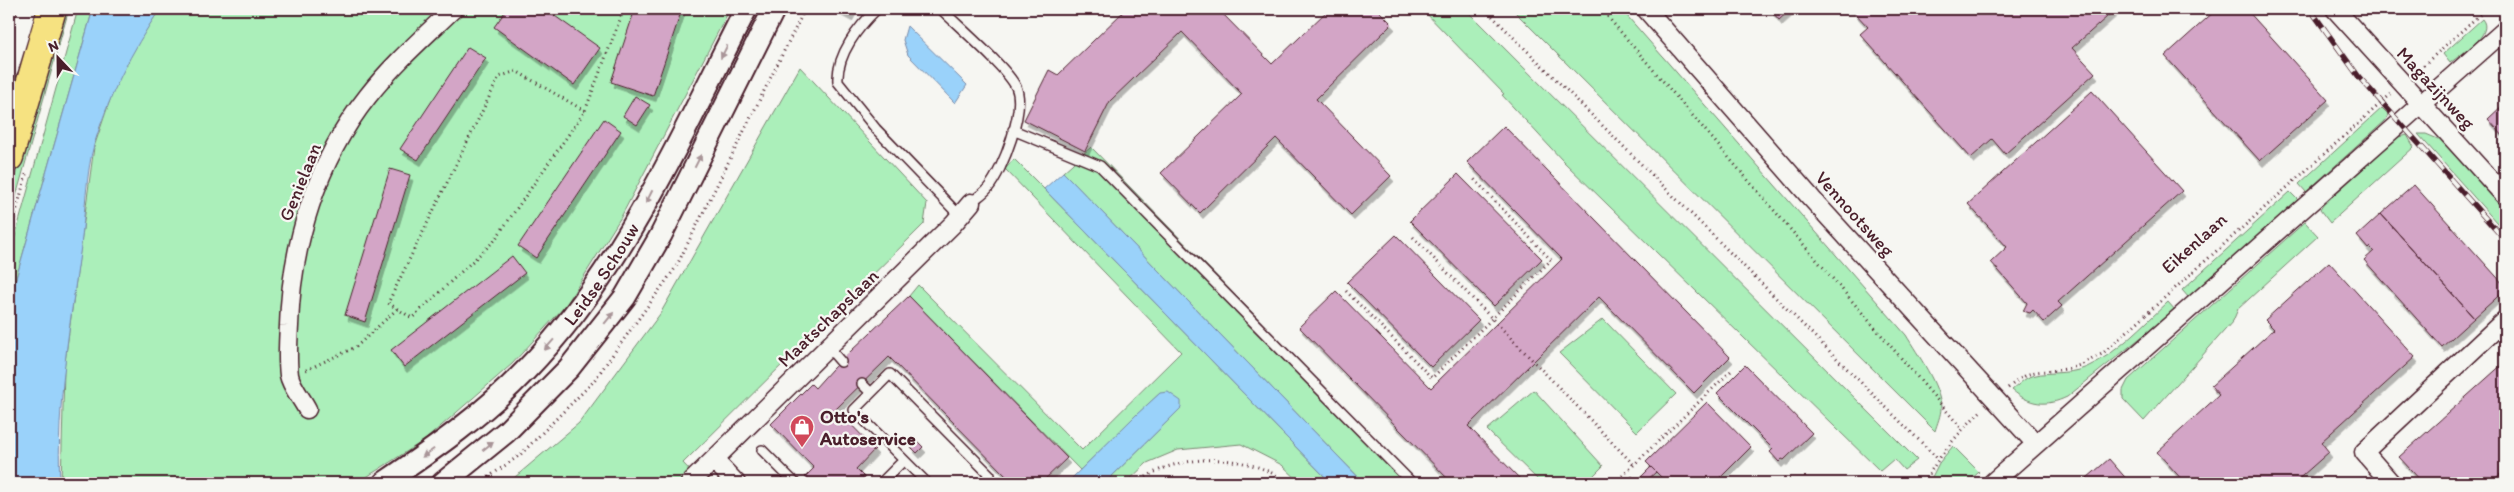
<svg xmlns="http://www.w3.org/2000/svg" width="2514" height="492" font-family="Itim,sans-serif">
  <defs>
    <filter id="shadow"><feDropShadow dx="3" dy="5.5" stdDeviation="0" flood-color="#0004"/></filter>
  </defs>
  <rect width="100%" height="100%" fill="#f6f6f2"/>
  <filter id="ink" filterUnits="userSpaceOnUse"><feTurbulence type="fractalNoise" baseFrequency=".02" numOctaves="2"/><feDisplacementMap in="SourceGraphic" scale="10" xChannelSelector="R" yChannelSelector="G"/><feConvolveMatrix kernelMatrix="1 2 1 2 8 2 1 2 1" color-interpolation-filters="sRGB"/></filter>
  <g filter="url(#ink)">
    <path fill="#abefba" stroke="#7a8772" d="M35 9H41L9 119V99Z
      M63 9H69L9 221V197Z
      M78 9H93L9 303V258Z
      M160 9H730L621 217 566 305 512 364 425 440 357 483H61L64 369 94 147 115 85 135 46Z
      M1422 9H1465L1917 460 1904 470 1894 459 1880 471 1562 160 1502 95 1504 94Z
      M1512 9H1621L1906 335C1918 355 1940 385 1941 408 1941 415 1937 424 1935 431Z
      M2482 19C2495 34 2461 54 2450 63L2443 54Z
      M800 67 927 203 924 224 683 463 702 483H508L579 423 660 314Z
      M2382 108 2389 115 2385 121 2306 192 2299 184Z
      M2418 134H2426L2438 139 2440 138 2505 211V232Z
      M2407 135 2414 147 2330 223 2320 210 2323 205 2398 137Z
      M1091 147 1418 483H1364L1063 172Z
      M1014 159 1044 189 1331 483H1301L1282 465 1241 444 1178 450 1147 463 1126 483H1105L1181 408 1160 393 1080 470 909 296 918 285 1082 450 1181 352 1005 169Z
      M2290 192 2298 200 2189 298 2182 290Z
      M2305 222 2318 236 2238 309 2233 321 2144 421 2123 399V390L2128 380Z
      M2168 302 2175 310 2067 397C2046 407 2030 405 2012 390 2017 386 2022 381 2027 378 2043 370 2068 376 2087 367 2118 353 2143 325 2168 302Z
      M1603 319 1676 394 1637 432 1559 353Z
      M1534 390 1603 466 1586 483H1541L1487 430Z
      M1953 446 1979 472 1967 483H1929L1939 463Z"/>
    <path fill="#9ad2fa" stroke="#7a8aa7" d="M93 9H160C131 52 109 95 94 145 86 172 85 216 81 246 70 325 56 404 60 483H14L9 466V303Z
      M907 26 967 85 955 103 908 55 903 40Z
      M1063 172 1069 178 1364 483H1331L1044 189Z
      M1168 392 1181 401V408L1105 483H1067L1136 415 1160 393Z"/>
    <path fill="#d3a5c6" stroke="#4a1f2b" filter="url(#shadow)" d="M507 9H545L600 48 574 85 494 27Z
      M635 9H682L653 96 611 82Z
      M836 9H853L849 16Z
      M1126 9H1218L1272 64 1329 9H1377L1392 24 1316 99 1391 176 1351 215 1276 138 1200 213 1161 173 1242 94 1182 32 1110 101 1085 151 1024 120 1049 70 1058 75Z
      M1770 9H1791L1779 20Z
      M1858 9H2116L2072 48 2095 73 2005 154 1992 139 1971 158 1860 34 1868 27 1854 12Z
      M2217 9H2246L2328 100 2260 161 2165 56Z
      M468 47 486 58 418 160 400 149Z
      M2092 91 2182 191 2058 302 2062 306 2044 322 2033 310 2030 313 2023 311 2027 303 1991 262 2007 247 1968 204Z
      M635 96 650 105 637 125 623 116Z
      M2505 103V138L2488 119Z
      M604 119 621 131 536 258 518 246Z
      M1504 126 1730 357 1694 393 1599 297 1468 426 1524 483H1452L1299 327 1336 291 1431 388 1562 259 1467 162Z
      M390 169 410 175 365 322 345 315Z
      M1458 174 1542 259 1494 306 1410 221Z
      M2414 185 2505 286V290L2474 318 2381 214Z
      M2381 214 2474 318 2442 347 2364 260 2374 251 2370 247 2368 249 2357 236Z
      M1396 235 1479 320 1431 367 1347 282Z
      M512 256 525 273 404 367 391 350Z
      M2329 262 2415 357 2321 442 2329 452 2294 483H2185L2157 452 2219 395 2211 386 2274 329 2265 320Z
      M909 296 1067 458 1041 483H1000L1007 477 889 357 836 409 875 449 856 469 865 478 857 483H814L805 477 814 468 771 424 811 384 815 388 832 369Z
      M2505 362V470L2490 483H2423L2399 457Z
      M1745 365 1812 433 1784 460 1782 459 1779 462 1770 452 1773 449 1717 393Z
      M1707 402 1751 447 1715 483H1667L1646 462Z
      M917 441 923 447 917 453 911 447Z
      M2109 459 2130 483H2092L2087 478Z
      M1651 467 1656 472 1644 483H1625L1632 476 1637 481Z
      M2505 470V483H2497L2495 479Z
      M2087 478 2092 483H2082Z"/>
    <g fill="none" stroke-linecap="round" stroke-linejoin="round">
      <defs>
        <path id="service" d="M877 9C859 26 836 55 838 82L876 129 959 215
          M941 9C958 26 1007 68 1016 87 1026 109 1003 170 988 188 983 194 976 198 971 203
          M1013 130 1100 166 1412 483
          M828 347 841 362
          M862 384 871 393
          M762 450 795 483
          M881 483 904 460
          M927 483 854 410 890 374 990 475 982 483"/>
        <path id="minor" d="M1646 9 1812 199 2036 444
          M2335 9 2505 196
          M9 69 27 9
          M307 409C302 399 291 386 289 375 287 359 288 342 289 326 291 245 317 160 368 96 393 64 424 37 453 9
          M714 460 736 483
          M690 483 953 224 971 203
          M1992 483 2505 30
          M2391 483 2364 452 2505 320"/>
        <g id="tertiary">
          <path id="s1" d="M384 483C434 449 484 414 526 370 625 268 682 133 746 9"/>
          <path d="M443 483 506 432 569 368 625 297 661 235 774 9"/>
        </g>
        <path id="primary" d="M9 157 52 9"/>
      </defs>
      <use href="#service" stroke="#4a1f2b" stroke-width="12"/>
      <use href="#minor" stroke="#4a1f2b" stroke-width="21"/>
      <use href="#tertiary" stroke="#4a1f2b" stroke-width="25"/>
      <use href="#primary" stroke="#4a1f2b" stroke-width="31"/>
      <path stroke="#4a1f2b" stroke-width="3" stroke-dasharray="1 4" stroke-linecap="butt" d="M1485 9 1938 459
        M1601 9 1962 429
        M2416 72 2486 9
        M585 111 516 71 499 77 388 303 412 318 494 241 585 111 624 9
        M1413 237 1634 465
        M9 238 27 171
        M1346 291 1432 378 1551 260 1474 179
        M306 370 356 347 397 309
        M2008 388C2035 366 2035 374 2066 369 2079 367 2090 360 2102 354L2391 94
        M480 483 520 455 593 382 676 267 805 9
        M1138 483C1175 452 1250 452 1287 483
        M1615 483 1733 369
        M1924 483C1940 454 1959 432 1982 410"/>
      <use href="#service" stroke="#f6f6f2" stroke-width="9"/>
      <use href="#minor" stroke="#f6f6f2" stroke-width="18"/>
      <use href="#tertiary" stroke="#f6f6f2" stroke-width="21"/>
      <use href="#primary" stroke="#f6e281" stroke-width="28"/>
      <defs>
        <path id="rail" d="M2310 9 2359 77 2505 240"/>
      </defs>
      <use href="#rail" stroke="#4a1f2b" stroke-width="5.5"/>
      <use href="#rail" stroke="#f6f6f2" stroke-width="4" stroke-dasharray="11" stroke-linecap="butt"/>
    </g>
    <defs><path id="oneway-solid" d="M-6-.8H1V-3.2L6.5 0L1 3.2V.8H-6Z" transform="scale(1.25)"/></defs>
    <g fill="#a99598">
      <use href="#oneway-solid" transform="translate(724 52) rotate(117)"/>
      <use href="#oneway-solid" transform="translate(698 161) rotate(-63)"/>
      <use href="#oneway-solid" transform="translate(649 197) rotate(117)"/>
      <use href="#oneway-solid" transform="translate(609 318) rotate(-51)"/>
      <use href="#oneway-solid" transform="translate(549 345) rotate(131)"/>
      <use href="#oneway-solid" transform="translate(488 446) rotate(-39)"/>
      <use href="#oneway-solid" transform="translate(428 453) rotate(145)"/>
    </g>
  </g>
  <defs>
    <symbol id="shop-pin" viewBox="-11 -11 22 30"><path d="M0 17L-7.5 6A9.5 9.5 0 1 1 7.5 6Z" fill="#d1495b" stroke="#f6f6f2"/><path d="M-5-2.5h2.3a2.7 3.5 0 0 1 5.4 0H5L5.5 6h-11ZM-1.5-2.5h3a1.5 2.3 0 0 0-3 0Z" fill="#fff"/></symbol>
  </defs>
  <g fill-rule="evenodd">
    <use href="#shop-pin" x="788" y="413" width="28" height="38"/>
  </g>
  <g text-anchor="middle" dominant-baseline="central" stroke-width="4.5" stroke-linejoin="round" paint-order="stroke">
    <g font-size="19" fill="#4a1f2b" stroke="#f6f6f2">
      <text transform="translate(2436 88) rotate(47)">Magazijnweg</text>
      <text transform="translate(300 182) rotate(-68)">Genielaan</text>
      <text transform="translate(1855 214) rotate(48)">Vennootsweg</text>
      <text transform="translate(2194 243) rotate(-42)">Eikenlaan</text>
      <text stroke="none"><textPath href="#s1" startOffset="304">Leidse Schouw</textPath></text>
      <text transform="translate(828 318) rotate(-44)">Maatschapslaan</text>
    </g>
    <g font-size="19" font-weight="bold" fill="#4a1f2b" stroke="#f6f6f2" text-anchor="start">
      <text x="820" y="416">Otto's<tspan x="820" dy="22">Autoservice</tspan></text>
    </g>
  </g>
  <rect width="2514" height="492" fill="none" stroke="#f6f6f2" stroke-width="30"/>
  <rect x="15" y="15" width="2484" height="462" fill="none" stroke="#4a1f2b" stroke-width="2" filter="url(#ink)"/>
  <g transform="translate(58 58) rotate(338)" stroke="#f6f6f2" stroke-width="4" paint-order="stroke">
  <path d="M0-4L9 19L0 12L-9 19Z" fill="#4a1f2b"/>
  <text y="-8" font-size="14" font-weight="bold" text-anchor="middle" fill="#4a1f2b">N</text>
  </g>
</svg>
